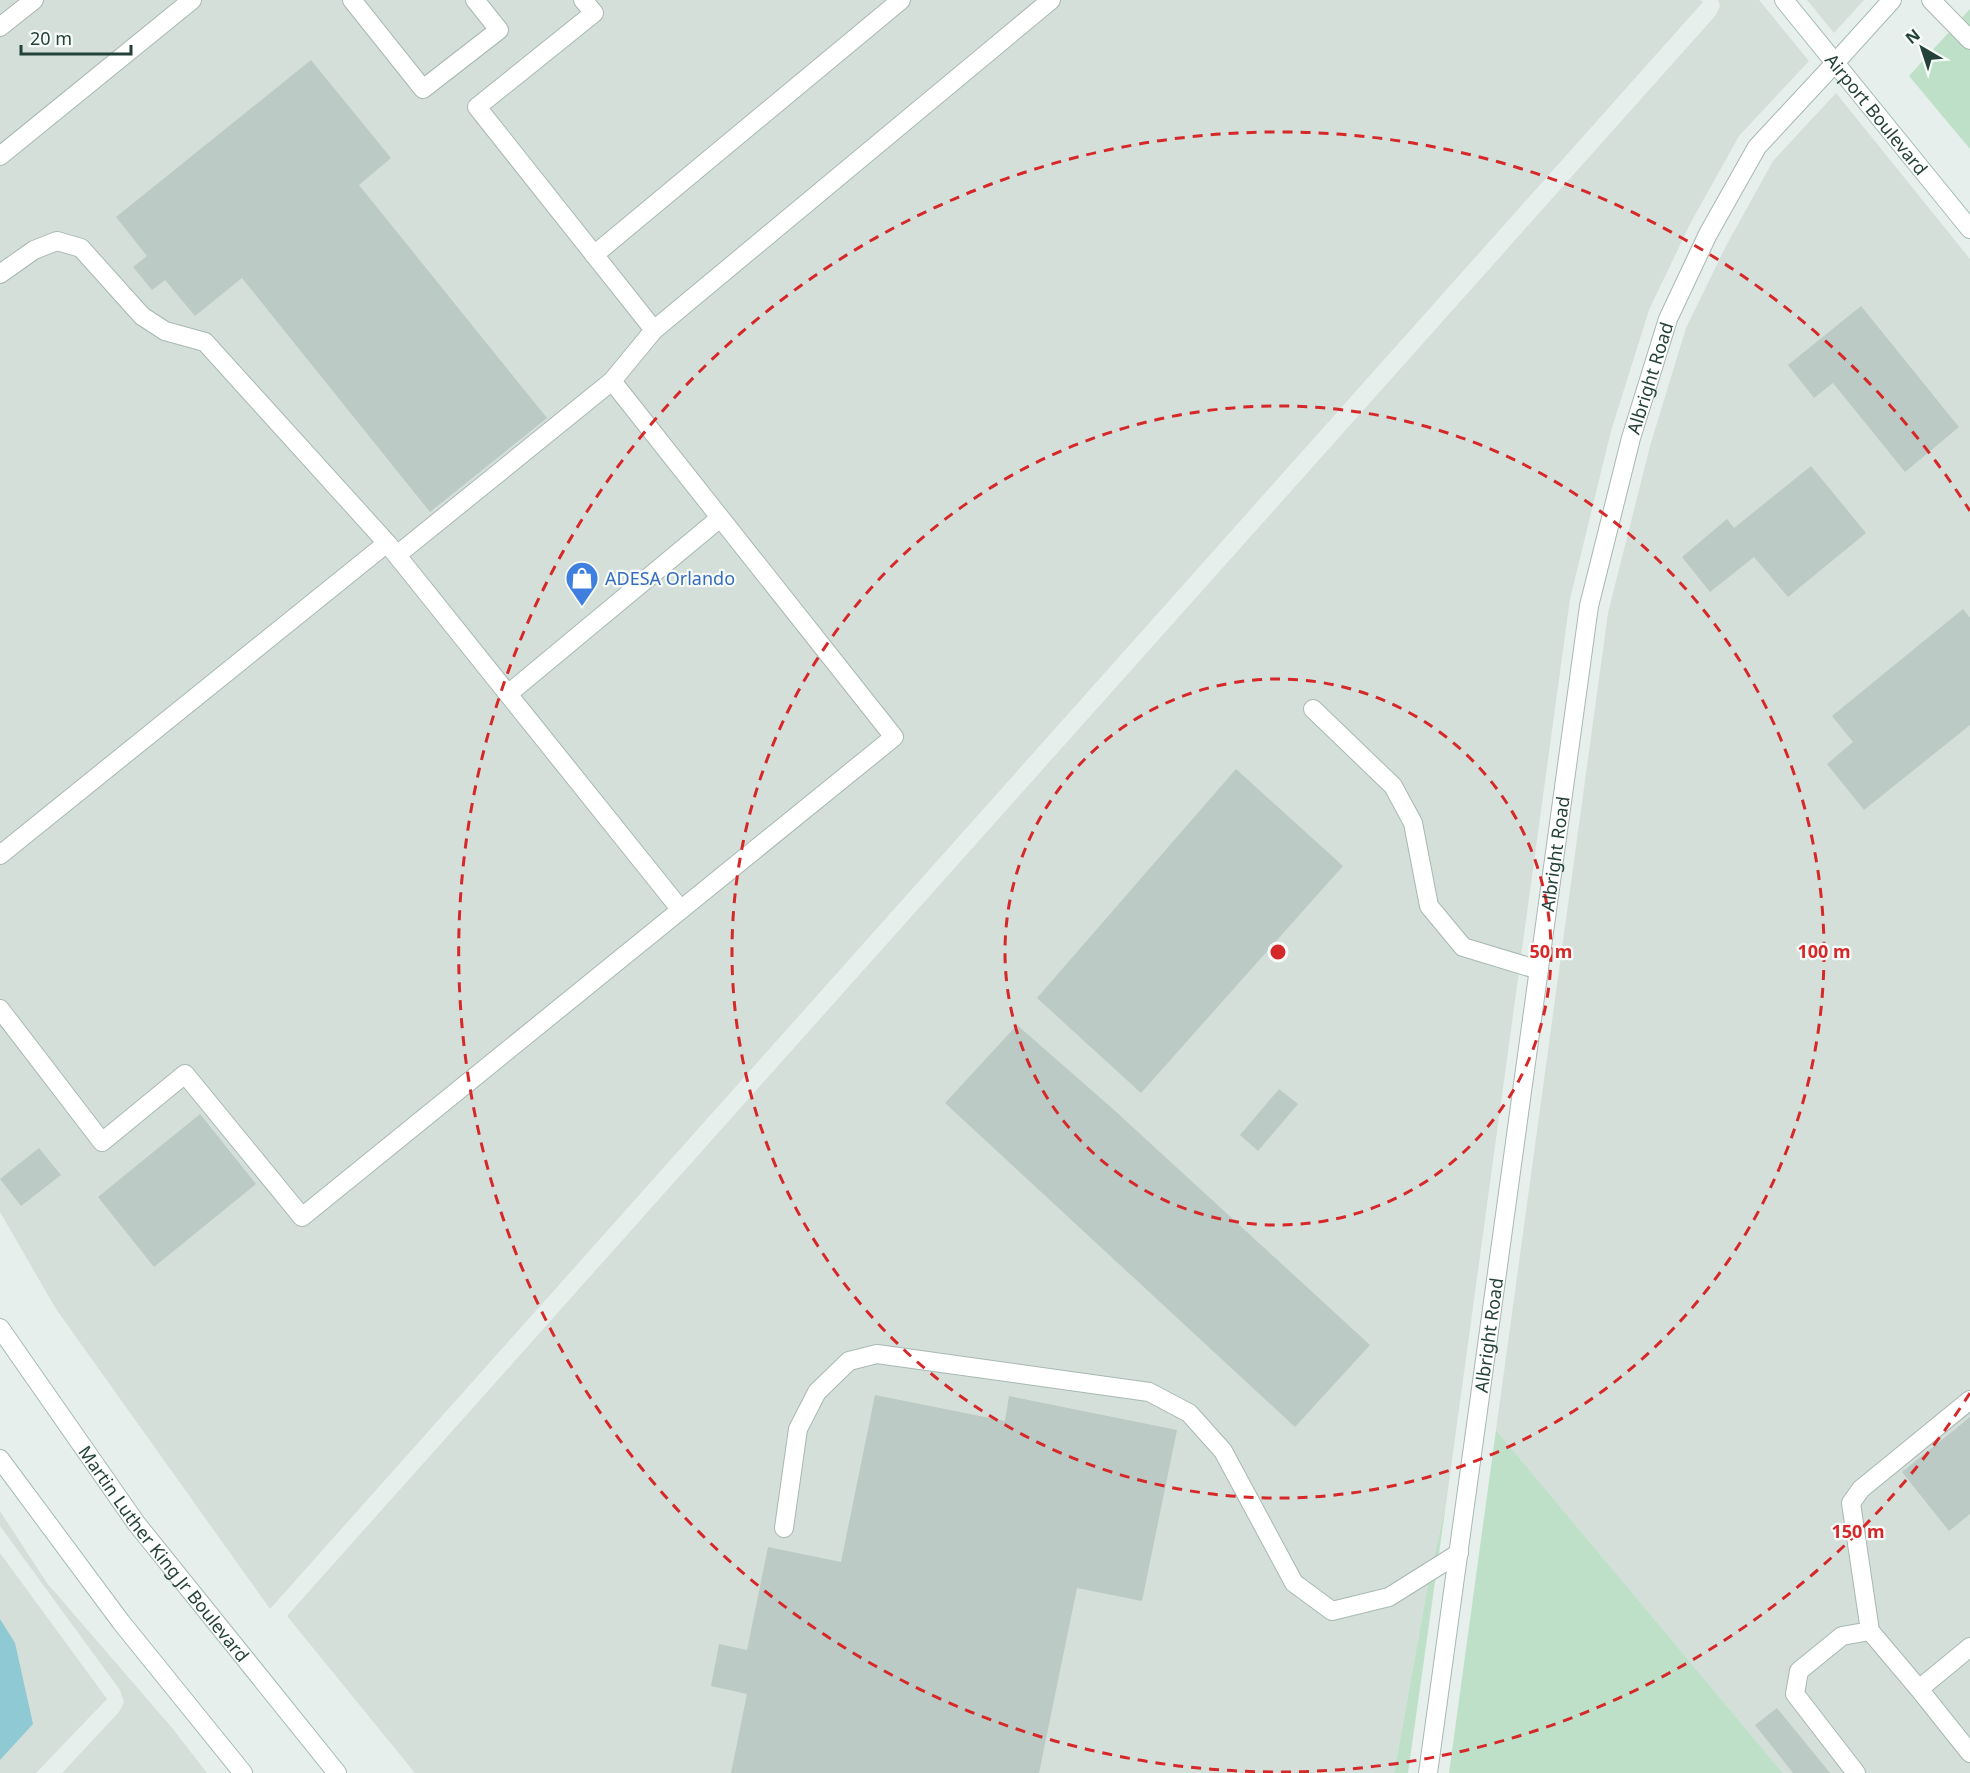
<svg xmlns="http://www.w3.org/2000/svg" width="1970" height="1773" font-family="'Noto Sans',sans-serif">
  <rect width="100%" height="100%" fill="#e6efeb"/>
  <path fill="#d4dfda" d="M0 0H1701L1703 2 270 1609 56 1309 0 1212Z
    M1718 0H1759L1809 61 1739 136 1690 224 1649 310 1611 431 1570 599 1446 1504 1428 1584 1394 1773H415L287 1616 1716 15 1720 6Z
    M1807 0H1864L1834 33Z
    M1836 93 1970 259V1773H1783L1496 1430 1608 613 1650 446 1686 328 1726 246 1773 161Z
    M0 1511 47 1583 173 1729 207 1773H62L119 1712 124 1702 120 1690 0 1526Z
    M0 1553 107 1699 36 1773H0Z"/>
  <path fill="#bfe0c8" d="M1970 9V149L1909 76Z
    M1496 1430 1783 1773H1449Z
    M1446 1504 1408 1773H1394L1428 1584Z"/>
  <path fill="#8ec9d4" d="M0 1619 15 1643 33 1724 0 1760Z"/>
  <path fill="#bbcac4" d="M311 60 391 158 359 185 547 418 430 512 242 278 195 316 165 280 152 290 133 267 147 256 116 217Z
    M1861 306 1959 427 1905 472 1833 383 1814 398 1788 365Z
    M1811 466 1866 533 1788 597 1754 557 1710 592 1682 557 1727 519 1734 528Z
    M1963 609 1970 618V725L1864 810 1827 764 1853 742 1832 716Z
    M1236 769 1343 866 1141 1093 1037 998Z
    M1017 1025 1113 1109 1370 1345 1295 1427 945 1103Z
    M1279 1089 1298 1104 1258 1151 1240 1135Z
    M200 1114 256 1184 154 1267 98 1197Z
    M39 1148 61 1175 21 1206 0 1179Z
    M875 1395 1005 1421 1009 1396 1177 1430 1142 1601 1077 1588 1039 1773H731L747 1694 711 1686 719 1644 747 1650 768 1547 841 1562Z
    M1970 1417V1514L1949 1531 1902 1472Z
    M1777 1708 1830 1773H1793L1755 1725Z"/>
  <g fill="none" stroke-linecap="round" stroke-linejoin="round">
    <defs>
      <path id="lane" d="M352 0 423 89 499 30 475 0
        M583 0 594 13 477 107 654 330 1051 0
        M1931 0 1970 40
        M0 27 34 0
        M0 156 192 0
        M594 255 901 0
        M0 274 34 250 57 241 81 248 142 316 165 331 205 342 387 543
        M397 555 612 381
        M508 694 720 518
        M1313 709 1393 786 1413 823 1429 906 1463 947 1539 970
        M0 855 387 543 681 910
        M0 1009 102 1142 185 1074 302 1217 894 737 612 381 654 330
        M784 1528 798 1429 817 1392 849 1361 877 1354 1149 1392 1189 1413 1223 1451 1294 1583 1332 1611 1389 1597 1459 1553
        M1870 1631 1851 1503 1861 1489 1970 1400
        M1919 1689 1970 1647
        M1856 1773 1795 1694 1799 1671 1842 1636 1870 1631 1919 1689 1970 1753"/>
      <g id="street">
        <path id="s1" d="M1428 1773 1589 606 1631 438 1668 319 1708 234 1757 147 1835 63"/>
      </g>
      <g id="secondary">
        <path id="s2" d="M1784 0 1970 229"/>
        <path d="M1835 63 1892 0"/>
        <path id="s3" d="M0 1328 136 1523 337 1773"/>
        <path d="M0 1459 121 1622 243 1773"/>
      </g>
    </defs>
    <use href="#lane" stroke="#a8b8b2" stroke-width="20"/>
    <use href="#street" stroke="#a8b8b2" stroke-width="20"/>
    <use href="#secondary" stroke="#a4bbb3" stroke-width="20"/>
    <use href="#lane" stroke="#fff" stroke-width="18"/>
    <use href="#street" stroke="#fff" stroke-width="18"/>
    <use href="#secondary" stroke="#fff" stroke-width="18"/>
  </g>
  <g fill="none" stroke="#d62828" stroke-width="3" stroke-dasharray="10 8">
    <circle cx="1278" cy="952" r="273"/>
    <circle cx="1278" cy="952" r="546"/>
    <path d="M1970 1393A820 820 0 1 1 1970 511"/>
  </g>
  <defs>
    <symbol id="shop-pin" viewBox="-11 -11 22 30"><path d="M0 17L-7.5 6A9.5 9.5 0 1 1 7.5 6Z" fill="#3f7fe0" stroke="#f7fbf9"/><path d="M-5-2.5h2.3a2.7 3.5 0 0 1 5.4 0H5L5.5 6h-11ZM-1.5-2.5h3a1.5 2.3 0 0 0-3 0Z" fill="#fff"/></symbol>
  </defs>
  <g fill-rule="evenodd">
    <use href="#shop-pin" x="563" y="559" width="38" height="52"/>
  </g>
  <g text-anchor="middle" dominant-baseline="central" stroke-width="4.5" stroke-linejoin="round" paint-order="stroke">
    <g font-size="18" fill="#24423a" stroke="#f7fbf9">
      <text stroke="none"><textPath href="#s2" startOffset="147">Airport Boulevard</textPath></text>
      <text stroke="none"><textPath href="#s1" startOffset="1414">Albright Road</textPath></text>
      <text stroke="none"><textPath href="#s1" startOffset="928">Albright Road</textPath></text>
      <text stroke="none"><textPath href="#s1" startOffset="442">Albright Road</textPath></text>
      <text stroke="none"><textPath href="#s3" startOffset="279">Martin Luther King Jr Boulevard</textPath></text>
    </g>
    <g font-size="18" fill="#366cbe" stroke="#f7fbf9" text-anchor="start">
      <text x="605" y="578">ADESA Orlando</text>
    </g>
  </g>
  <circle cx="1278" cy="952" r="9" fill="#d62828" stroke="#f7fbf9" stroke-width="3"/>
  <g font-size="18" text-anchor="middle" font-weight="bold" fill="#d62828" stroke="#f7fbf9" stroke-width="4.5" stroke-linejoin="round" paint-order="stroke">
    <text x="1551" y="958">50 m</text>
    <text x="1824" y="958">100 m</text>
    <text x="1858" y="1538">150 m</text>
  </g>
  <g transform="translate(1922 48) rotate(321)" stroke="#f7fbf9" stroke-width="4.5" paint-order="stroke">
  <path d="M0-4.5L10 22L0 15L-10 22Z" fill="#24423a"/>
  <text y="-9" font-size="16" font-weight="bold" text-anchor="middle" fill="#24423a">N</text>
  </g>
  <path d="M21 45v9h110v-9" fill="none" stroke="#24423a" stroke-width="3"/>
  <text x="30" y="45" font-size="18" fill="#24423a" stroke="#f7fbf9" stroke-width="4.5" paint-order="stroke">20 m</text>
</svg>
